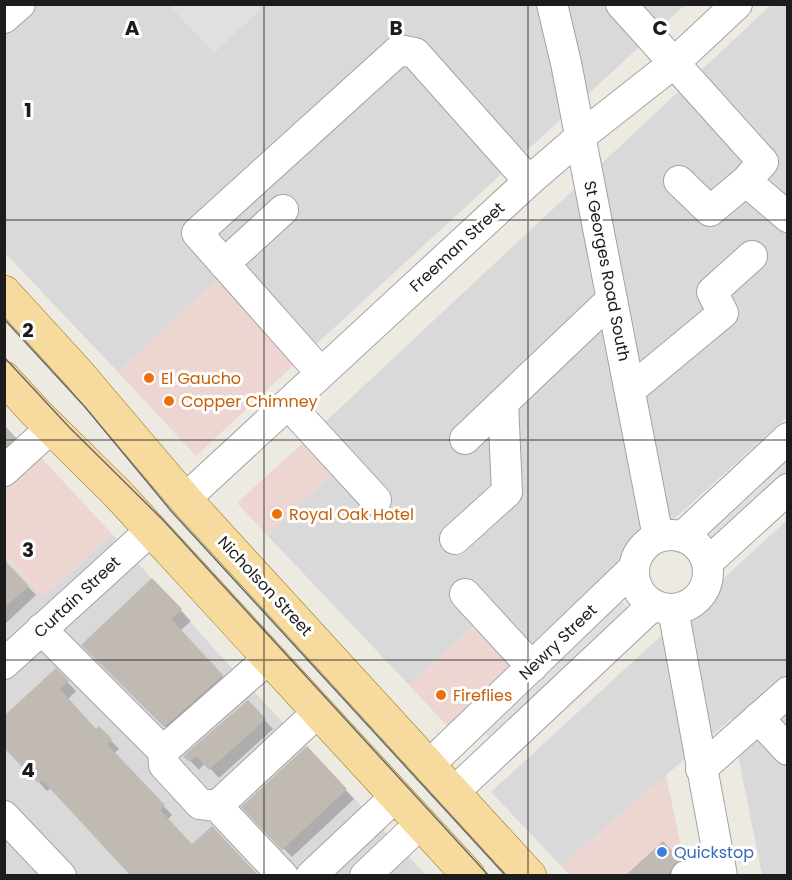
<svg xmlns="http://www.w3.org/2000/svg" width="792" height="880" font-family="Poppins,sans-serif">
  <rect width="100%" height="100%" fill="#edeae2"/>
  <path fill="#dad9d9" d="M5 5H685L310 350 232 266 118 372 5 253Z
    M771 5H787V417L515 663 478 622 409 685 267 535 337 470 308 438Z
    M787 520V875H762L731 719 561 866 491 792Z
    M112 534 217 652 426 875H5L4 556 43 597Z"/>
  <path fill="#edd6d2" d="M232 266 310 350 196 456 118 372Z
    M308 438 337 470 267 535 237 503Z
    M37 453 112 534 43 597 5 556V484Z
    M478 622 515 663 447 726 409 685Z
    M666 775 687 875H570L561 866Z"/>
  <path fill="#e0e0e0" d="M169 5H257L261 9 214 53Z
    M787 451V477L713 545 701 532Z
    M619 598 632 612 493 742 480 728Z"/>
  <path fill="#0003" d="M4 425 24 446 4 464Z
    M4 562 36 595 4 625Z
    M163 591 191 621 180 631 233 687 176 737 83 645Z
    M56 670 76 691 68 699 97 731 99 728 119 749 114 753 172 815 168 819 192 846 212 828 257 876H131L51 788 47 791 39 782 4 746Z
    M248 702 273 729 219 778 205 763 199 770 186 756Z
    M315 757 354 799 292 857 244 807Z
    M671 851 687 869 680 876H627Z"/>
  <path fill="#c1bab2" d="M4 560 29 586 4 608Z
    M152 578 182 609 171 619 223 675 164 727 81 645Z
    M56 668 69 681 60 689 96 729 99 726 112 739 107 744 165 805 160 810 192 844 212 826 257 874 255 876H131L42 780 38 783 4 748V716Z
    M248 700 266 719 209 770 196 756 189 762 183 756Z
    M307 746 347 789 282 850 241 807Z
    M663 841 680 860 673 865 668 876H625Z"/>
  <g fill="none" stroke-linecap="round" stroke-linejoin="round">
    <defs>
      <path id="minor" d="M552 4 566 63 658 537
        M621 4 763 162 746 181
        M4 18 20 4
        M679 181 710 211 746 181 788 217
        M224 264 283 210
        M321 373 197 233 399 50 415 53 529 181
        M630 390 723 313 712 292 752 256
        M288 404 376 500
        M465 439 612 299
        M4 471 51 428
        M185 499 529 181 580 137 674 63 737 4
        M634 572a37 37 0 1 1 74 0a37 37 0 1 1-74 0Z
        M682 537 788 438
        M455 539 507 492 503 403
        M707 563 788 489
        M465 594 532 667
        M673 609 722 876
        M41 629 163 751 269 658
        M4 664 151 530
        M758 718 788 750
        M163 751 164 765 200 804 217 806 283 876
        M429 765 634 568
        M701 769 788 692
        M454 792 653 605
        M217 806 318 712
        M4 816 61 876
        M311 876 396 796
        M365 876 421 823
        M686 876 720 866"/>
      <path id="major" d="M4 292 78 373 185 499 530 876
        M4 378 36 413 117 493 469 876"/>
    </defs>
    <use href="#minor" stroke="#a3a3a3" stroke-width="32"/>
    <use href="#major" stroke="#8b7008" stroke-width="34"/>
    <use href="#minor" stroke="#fff" stroke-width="30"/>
    <use href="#major" stroke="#f6da9e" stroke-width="33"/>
    <path stroke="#6a6a6a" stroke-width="1.5" d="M4 319 85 407 172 512 506 876
      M4 357 69 427 163 520 489 876"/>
  </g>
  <path fill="none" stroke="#1c1c1c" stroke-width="1.5" stroke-opacity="0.55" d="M264 4V876M528 4V876M4 220H788M4 440H788M4 660H788"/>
  <g fill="#e8710a" stroke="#fff" stroke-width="2">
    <circle cx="149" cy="378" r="6"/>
    <circle cx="169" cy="401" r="6"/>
    <circle cx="277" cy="514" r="6"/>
    <circle cx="441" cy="695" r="6"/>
  </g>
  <circle fill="#3f7fe0" stroke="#fff" stroke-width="2" cx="662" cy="852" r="6"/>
  <g text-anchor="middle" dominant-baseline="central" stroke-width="6" stroke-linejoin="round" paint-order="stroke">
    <g font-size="16" fill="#1c1c1c" stroke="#fff">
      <text transform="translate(457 247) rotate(-43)">Freeman Street</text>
      <text transform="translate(607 271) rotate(79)">St Georges Road South</text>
      <text transform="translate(265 586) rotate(47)">Nicholson Street</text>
      <text transform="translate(77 597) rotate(-43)">Curtain Street</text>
      <text transform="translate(558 642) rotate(-44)">Newry Street</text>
    </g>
    <g font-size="16" fill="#c56008" stroke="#fff" text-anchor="start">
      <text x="161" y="378">El Gaucho</text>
      <text x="181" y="401">Copper Chimney</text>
      <text x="289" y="514">Royal Oak Hotel</text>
      <text x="453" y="695">Fireflies</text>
    </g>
    <g font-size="16" fill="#366cbe" stroke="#fff" text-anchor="start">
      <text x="674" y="852">Quickstop</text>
    </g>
  </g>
  <g font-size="20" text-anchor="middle" font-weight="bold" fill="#1c1c1c" stroke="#fff" stroke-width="6" stroke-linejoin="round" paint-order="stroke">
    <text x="132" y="35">A</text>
    <text x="396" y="35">B</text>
    <text x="660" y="35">C</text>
    <text x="28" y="117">1</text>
    <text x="28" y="337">2</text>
    <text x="28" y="557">3</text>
    <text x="28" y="777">4</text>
  </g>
  <rect width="792" height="880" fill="none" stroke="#1c1c1c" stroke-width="12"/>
</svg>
